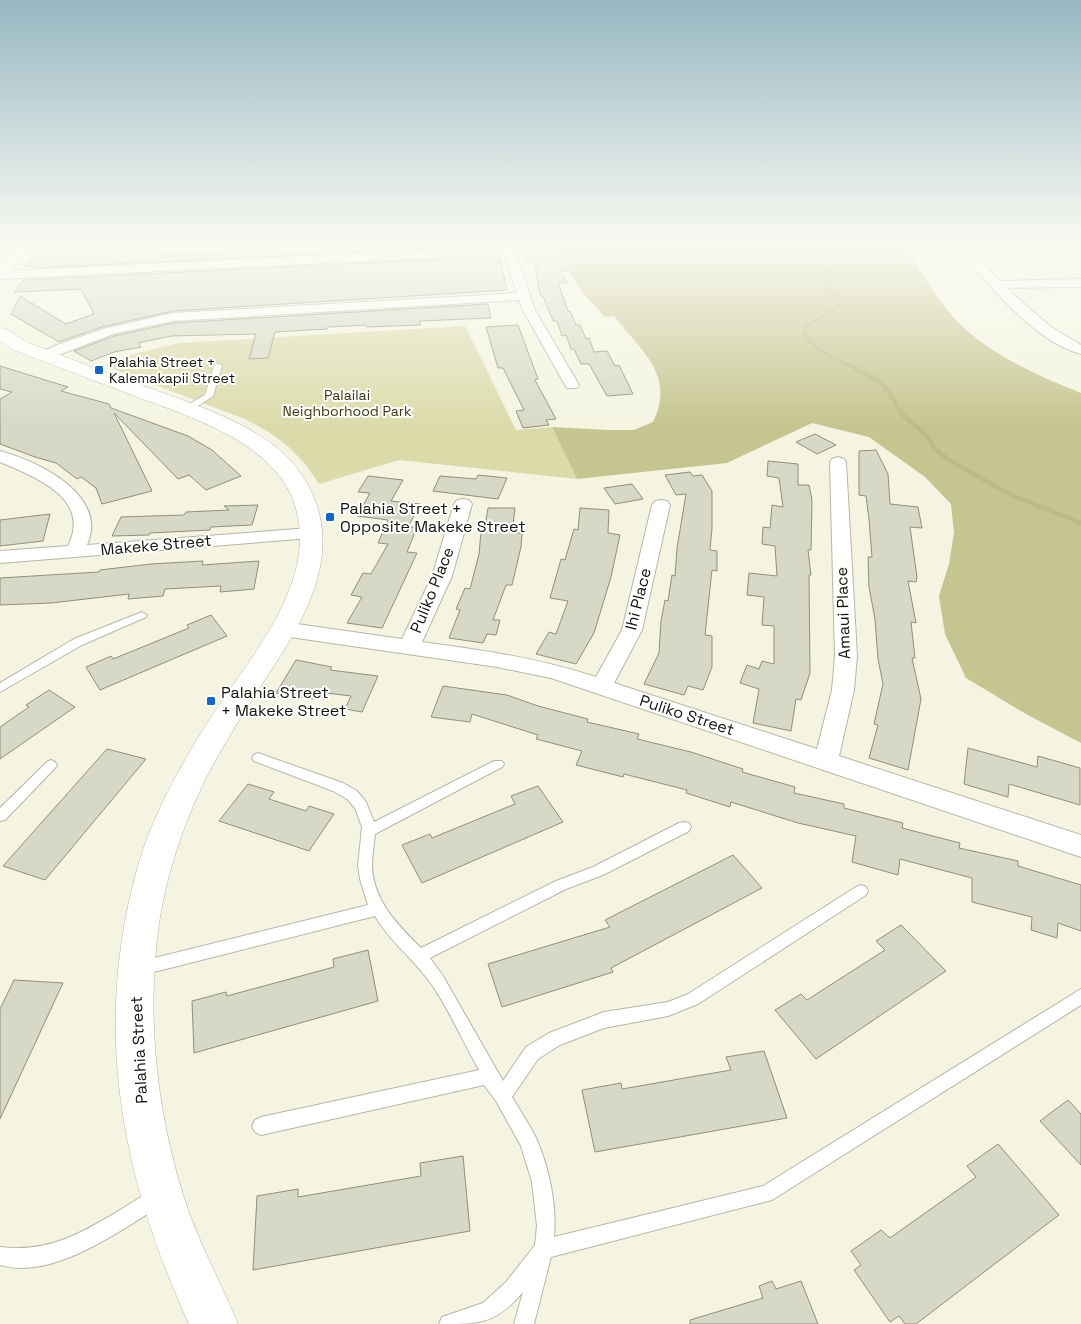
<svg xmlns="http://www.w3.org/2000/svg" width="1081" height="1324" font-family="'Space Grotesk',sans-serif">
  <rect width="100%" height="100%" fill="#f4f4e1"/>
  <path fill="#dbdbaa" d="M465 326 516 430 552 427 577 479 399 460 319 484 307 466 290 448 269 432 245 419 105 366 126 356 179 343Z"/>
  <path fill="#c5c58f" d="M550 242H903C916 264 937 299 954 318 989 355 1035 374 1081 393V743L1026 714 966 678 945 634 939 596 949 564 954 533 951 504 925 477 869 437 812 423 727 463 577 479 552 427 608 430H634L653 422C676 375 641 351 614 316L605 317 582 292 565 264 550 253Z"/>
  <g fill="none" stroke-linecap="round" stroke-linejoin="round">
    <path stroke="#bbbb86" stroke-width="3" d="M810 242 815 257 824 270 829 291 836 298 840 306 808 325 804 333C813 351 839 360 857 369"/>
    <path stroke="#bbbb86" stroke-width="4.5" d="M854 368 880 382 889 392 901 413 927 436 934 448 949 460 1009 494 1081 523"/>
  </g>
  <path fill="#d7d8c5" stroke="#8f8f7d" d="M45 242H161L157 253H160L159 254 223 253 224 251 231 250 278 249V247L298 246 297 248 404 242H485L486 246 34 268 35 266H25Z
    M519 242H555L567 271H561L567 283H558L568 311H570L576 325H580L586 339 589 338 594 352 607 351 615 366 619 365 633 394 607 396 589 364H581L574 349H571L566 335 562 336 557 321H553L543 296H540L535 262H526Z
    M487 257V259H500L507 290 173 311 102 327 59 342 11 314 20 296 66 324 94 314 81 289 14 292 24 280Z
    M488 304 491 318 420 321V325L366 327V325L328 327 327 329 275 332 268 358 249 359 256 334 171 336 138 343 141 347 114 352 91 361 74 351 114 336 173 323Z
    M518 325 538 379 535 380 556 419 546 420 549 425 523 428 516 411 524 410 503 368H498L486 327Z
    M0 366 68 387 61 391 109 404 111 408 188 436 212 450 241 476 206 490 189 475 178 479 114 413 152 491 102 504 96 488 81 477 77 479 56 463 35 457 0 444V399L12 392 0 389Z
    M815 434 836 445 817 454 796 442Z
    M876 450 888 474 890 504 918 507 922 528 910 527 917 577 916 582 908 581 916 623 911 622 915 658H912L921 699 908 770 869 758 878 725 874 724 883 684 878 659 875 619 869 587 868 557H872L869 519 866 496 859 495V451Z
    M768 461 798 464V485H809L812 500 811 550H808L811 575H809L810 673 801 700 796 699 791 731 753 723 759 689 740 683 747 665 759 669 762 661 774 664V626L762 625 764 597 747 595 749 573 777 576 775 546 762 544 763 527 770 528 772 505 783 507 779 478 767 476Z
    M690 472 693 476 702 475 712 491V528L710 550 717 551V571L712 570 705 635 712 636V667L703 690 688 686 684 695 644 684 659 653 661 621 665 600 668 601 672 575 675 576 677 548 686 494 676 495 665 475Z
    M478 475 507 478 498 499 433 491 440 476 476 479Z
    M368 476 403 480 391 501 420 504 408 527H417L407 552 417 553 382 628 347 623 362 597 351 595 363 573 371 574 388 544 378 543 388 520 357 516 370 493 358 492Z
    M632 484 643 499 615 504 604 488Z
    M258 505 252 525 211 527 210 530 150 533 149 535 112 536 121 517 184 515 186 512 229 510 224 506Z
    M488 508H515L512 533H522L521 547 512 585H506L493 620H500L496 635 487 634 483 643 449 638 460 610 456 609 465 588 470 589 479 554 481 532H484Z
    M580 508 609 510 608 533 620 535 611 577 594 633 576 664 536 654 549 632 556 634 568 601 550 598 561 559 565 560 574 529 578 530Z
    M50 514 43 541 0 546V520Z
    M203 561 202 565 259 561 254 589 220 592 221 586 165 589 163 596 128 599 129 594 51 603 0 605V578L99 572 100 570 151 564Z
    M211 615 227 636 100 690 86 667 111 656 113 659 189 628 187 625Z
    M296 660 332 667 330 670 378 676 362 712 345 709 351 696 318 692 313 699 276 693Z
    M443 686 507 695 538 706 588 719 587 722 639 734 637 739 691 752 743 769 742 772 795 787 794 793 844 804V808L903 823 902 828 960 843 959 848 1018 861V866L1081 885V931L1058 923 1057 938 1031 930 1032 917 972 902V878L900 859 898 875 852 862 856 836 798 823 731 802 730 807 686 793 687 790 624 774 623 777 576 765 582 751 536 739 538 735 472 714 470 722 431 717Z
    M49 690 75 707 0 759V727L29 707 26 705Z
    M968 748 1037 767 1038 756 1080 768V805L1009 784 1008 797 964 784Z
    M107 749 146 759 45 880 3 866Z
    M248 784 274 792 269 799 306 811 309 806 334 814 309 851 219 821Z
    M538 786 563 822 422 883 402 845 430 834 432 838 515 804 511 796Z
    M733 855 762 888 611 968 613 972 502 1007 488 964 610 927 605 920Z
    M901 925 946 971 816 1059 775 1010 801 994 807 1000 885 950 876 941Z
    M368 950 378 1001 194 1053 192 1001 226 992 227 996 334 967 333 959Z
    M14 980 63 983 0 1119V1009Z
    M764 1051 787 1118 595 1152 582 1090 621 1083 622 1089 731 1070 726 1057Z
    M1068 1100 1081 1114V1165L1040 1121Z
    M998 1144 1059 1215 916 1324H905L899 1316 890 1322 854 1270 861 1265 851 1251 881 1230 890 1238 976 1177 967 1166Z
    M463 1156 470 1231 253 1270 257 1196 298 1189V1197L421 1176 420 1163Z
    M772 1281 776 1289 801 1281 818 1324H690V1320L763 1298 759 1286Z"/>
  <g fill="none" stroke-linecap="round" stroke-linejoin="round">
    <defs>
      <path id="service" d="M215 363 222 365 213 396 190 411H184V407L205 395Z
        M142 612 147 615 146 617 82 645 0 692V683L74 639Z
        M258 753 343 783 357 791 366 802 374 822 494 761H502L504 764 502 767 375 834C374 844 372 855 372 866 373 901 398 925 421 948L556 881 593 867 679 823 684 822 689 823 691 827 689 831 603 875 566 889 430 958 443 976 503 1081 526 1047 549 1033 604 1012 668 1002 688 994 856 887 861 885 866 887 868 891 866 895 698 1004 668 1016 604 1028 560 1045 538 1059 512 1097C520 1110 529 1124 536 1138 549 1167 557 1205 554 1237L763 1186 1081 989V1005L772 1200 551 1257 534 1324H514L523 1292C496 1324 479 1324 439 1324L442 1317 483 1303 506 1282 535 1245 537 1226 532 1182 521 1146 496 1101 484 1085 261 1135 255 1132 252 1126 255 1120 261 1117 479 1070C463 1042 450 1011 432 985 415 960 390 942 375 916L142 975 137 973 134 968 137 963 142 961 368 905 360 879 358 866 362 827 355 808 347 799 333 791 254 761 252 758 254 755Z
        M51 760 55 762 57 765 55 768 5 820 0 821V808L47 762Z
        M157 1189 163 1192 166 1198 163 1204C123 1229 68 1269 19 1268 13 1268 6 1266 0 1265V1247C48 1253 80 1234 120 1210 132 1203 144 1194 157 1189Z"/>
      <path id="minor" d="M501 242H512L535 310 579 385 577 388H567L565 385 523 310 519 300 173 321 113 334 51 358H41L39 355 41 352 57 345 103 329 173 313 517 293 504 254 0 279V271L502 247Z
        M956 242H967L999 281 1081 279V287L1006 288 1051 327 1081 345V354C1036 343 981 279 956 242Z
        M1027 242H1042L1037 245H1028Z
        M0 451C38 461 109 495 87 545L311 528 317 529 320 533 317 537 311 538 0 563V551L68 546C92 498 35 477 0 462Z
        M838 457 844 459 846 462 857 656 854 690 839 756 1081 835V857L551 678 497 667 283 636 276 634 273 629 276 624 283 622 402 639 432 576 454 504 457 500 463 499 469 500 472 504 452 576 422 642C481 650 539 658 596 677L622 630 652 505 655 501 661 500 667 501 670 505 642 630 614 683 817 749 832 690 835 656 830 462 832 459Z"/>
      <path id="tertiary" d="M18 242H33L5 278 0 280V265Z
        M0 328 6 329 26 342C64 357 103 371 141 385 202 408 288 430 314 498 342 568 295 633 259 689 240 718 222 747 206 778 183 824 167 873 159 923 145 1021 158 1126 191 1218 205 1254 223 1288 238 1324H189C121 1175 92 1027 138 866 152 817 177 772 203 730 243 664 326 580 292 497 267 438 181 414 127 393 89 379 51 364 14 350L0 341Z"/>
    </defs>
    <use href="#service" stroke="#b7b7a5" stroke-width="2"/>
    <use href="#minor" stroke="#b7b7a5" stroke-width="2"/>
    <use href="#tertiary" stroke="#b7b7a5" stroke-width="1"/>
    <use href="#service" fill="#fff" fill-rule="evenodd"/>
    <use href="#minor" fill="#fff" fill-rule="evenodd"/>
    <use href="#tertiary" fill="#fff" fill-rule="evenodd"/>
  </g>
  <linearGradient id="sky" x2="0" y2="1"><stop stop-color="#96b7c1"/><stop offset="0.57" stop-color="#fafaf2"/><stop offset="1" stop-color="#fafaf2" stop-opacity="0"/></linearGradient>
  <rect width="1081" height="428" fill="url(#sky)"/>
  <g fill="#1065ce" stroke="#fff" stroke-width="2">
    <rect x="94" y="365" width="10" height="10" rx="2.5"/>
    <rect x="325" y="512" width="10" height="10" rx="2.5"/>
    <rect x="206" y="696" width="10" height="10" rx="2.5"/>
  </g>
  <g text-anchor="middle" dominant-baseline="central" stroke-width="4" stroke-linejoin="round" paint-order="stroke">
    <g font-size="14" fill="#13130c" stroke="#fff" text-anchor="start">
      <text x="109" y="362">Palahia Street +<tspan x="109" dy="16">Kalemakapii Street</tspan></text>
    </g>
    <g font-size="14" fill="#3b390f" stroke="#fff">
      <text x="347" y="395">Palailai<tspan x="347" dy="16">Neighborhood Park</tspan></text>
    </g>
    <g font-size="16" fill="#13130c" stroke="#fff" text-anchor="start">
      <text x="340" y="508">Palahia Street +<tspan x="340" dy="18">Opposite Makeke Street</tspan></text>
      <text x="221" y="692">Palahia Street<tspan x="221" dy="18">+ Makeke Street</tspan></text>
    </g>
    <g font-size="16" fill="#13130c" stroke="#fff">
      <text transform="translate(156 545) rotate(-5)">Makeke Street</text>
      <text transform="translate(432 590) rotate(-68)">Puliko Place</text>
      <text transform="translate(638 599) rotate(-76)">Ihi Place</text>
      <text transform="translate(843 613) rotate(-92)">Amaui Place</text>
      <text transform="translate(687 715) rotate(18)">Puliko Street</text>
      <text transform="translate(139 1050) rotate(-93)">Palahia Street</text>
    </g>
  </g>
</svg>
